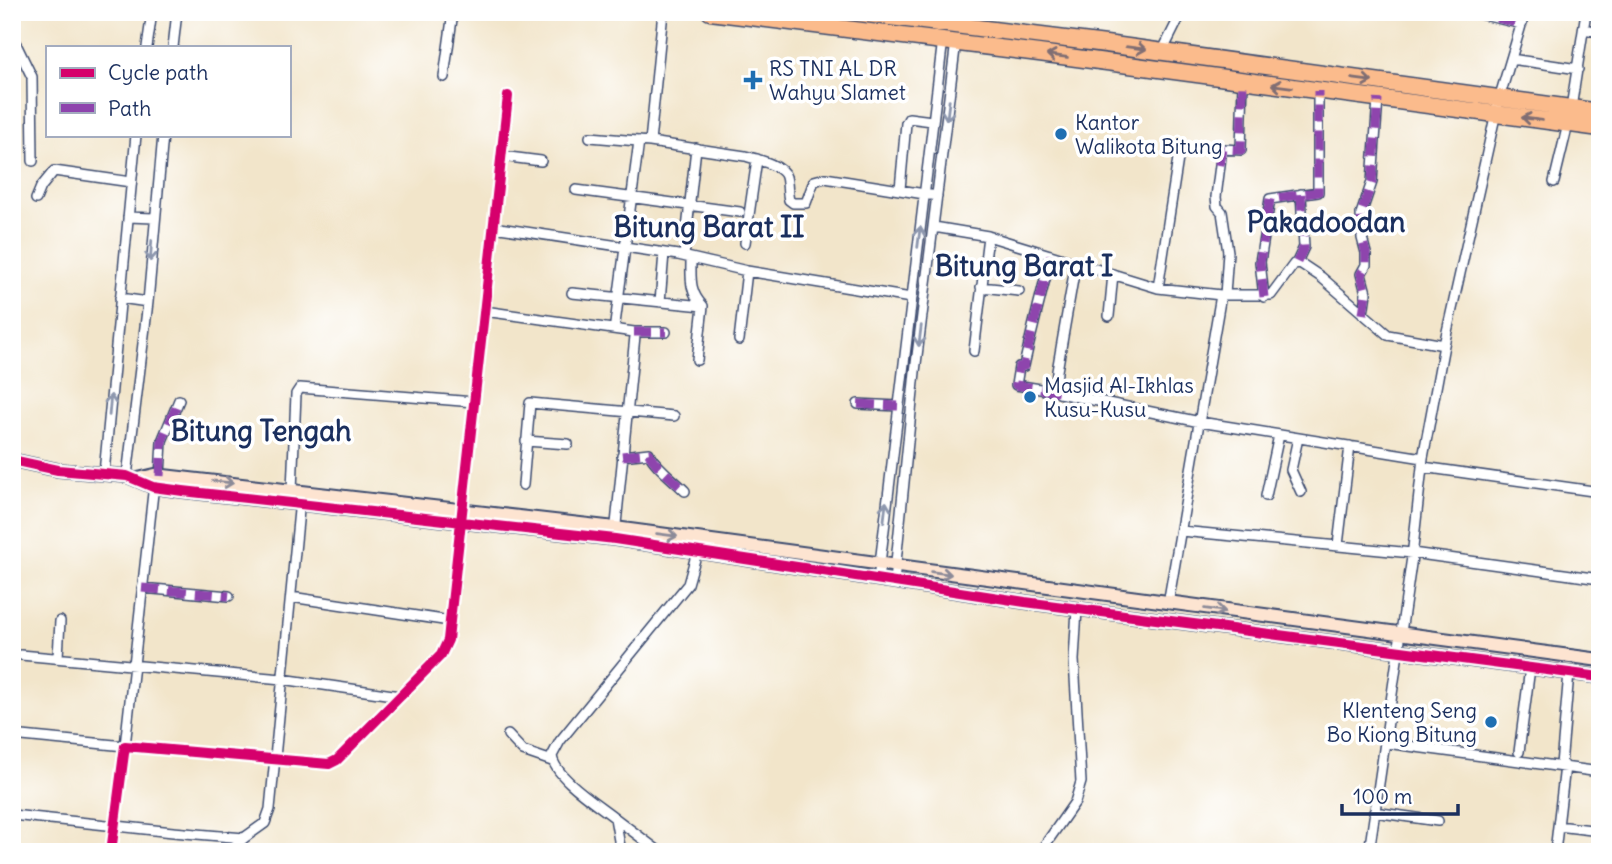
<svg xmlns="http://www.w3.org/2000/svg" width="1612" height="864" font-family="Delius,sans-serif">
  <rect width="100%" height="100%" fill="#fff"/>
  <filter id="ink" filterUnits="userSpaceOnUse"><feTurbulence type="fractalNoise" baseFrequency=".0143" numOctaves="2"/><feDisplacementMap in="SourceGraphic" scale="14" xChannelSelector="R" yChannelSelector="G"/><feConvolveMatrix kernelMatrix="1 2 1 2 8 2 1 2 1" color-interpolation-filters="sRGB"/></filter>
  <filter id="wash" filterUnits="userSpaceOnUse"><feTurbulence type="fractalNoise" baseFrequency=".00686" numOctaves="4" result="noise"/><feDisplacementMap in="SourceGraphic" scale="28" xChannelSelector="R" yChannelSelector="G"/><feGaussianBlur stdDeviation="1.57" result="paint"/><feColorMatrix in="noise" values="0 0 0 0 0 0 0 0 0 0 0 0 0 0 0 0 0 1.4 0 .05"/><feComposite in="paint" operator="in"/></filter>
  <g filter="url(#wash)">
    <rect width="100%" height="100%" fill="#f2e5ca"/>
  </g>
  <g filter="url(#ink)">
    <g fill="none" stroke-linecap="round" stroke-linejoin="round">
      <defs>
        <path id="street" d="M1471 12 1522 24
          M1584 29 1600 32
          M12 36 32 77 33 161
          M147 47 152 12
          M173 47 177 12
          M1162 52 1182 12
          M1511 59 1578 69
          M444 77 453 12
          M1571 108 1586 12
          M590 137 650 142 745 156C756 159 783 165 786 177 788 184 787 193 789 200L793 203H806L814 181 825 178 937 196
          M650 142 663 12
          M501 156 541 161
          M1554 182 1568 124
          M900 189 906 123 909 118 932 121
          M576 190 740 212
          M36 199 41 187 54 171 131 182
          M128 217 154 218
          M493 227 678 255 747 271 911 298
          M934 227 988 236 1158 288 1221 295H1271L1294 264 1300 263 1321 277 1388 335 1444 345
          M745 243 757 159
          M1051 255C1042 292 1032 329 1024 366L1019 367 1016 385 1058 392
          M684 256 696 148
          M691 260C691 278 689 292 703 306L697 360
          M1076 262 1057 371 1056 388 1059 393 1200 422 1423 458
          M1297 262 1304 247 1301 194
          M981 287 1019 291
          M1158 288 1179 152
          M572 293 703 306
          M1225 295 1228 252 1222 212 1217 206 1216 197 1222 149 1241 150 1243 81
          M1264 297 1260 262 1270 199 1318 192V91
          M120 298 148 302
          M660 302 664 253
          M484 311 634 332 635 336 615 534
          M1363 314 1366 293 1361 274 1366 265V253L1362 238 1361 214 1372 182 1378 99
          M1109 316 1113 274
          M615 324 639 141
          M634 332H666
          M739 340 747 271
          M974 351 988 236
          M858 404 898 406
          M1298 438 1291 470 1301 492
          M526 441 568 444
          M622 456 649 453C653 464 674 480 685 491
          M1423 467 1600 492
          M104 473 136 135
          M127 476 148 302 163 135
          M160 476 162 441 179 400
          M523 485 530 403 674 416
          M292 490 296 394 300 388 474 402
          M1266 496 1279 435
          M1181 531 1412 553 1600 579
          M1338 545 1350 446
          M878 580 943 39
          M894 582 915 372 956 41
          M142 588 229 596
          M291 597 450 621
          M1168 604 1221 295
          M21 655 282 679 400 696
          M58 657 60 621
          M12 735 125 746 154 484
          M508 735 523 751 552 761
          M1386 743 1600 772
          M1519 752 1530 668
          M1561 765 1569 673
          M1374 812 1438 821
          M12 815 173 832 244 838 265 823 270 809 300 500
          M615 818 660 852
          M1558 826 1600 831
          M111 852 125 746 329 764 337 760 441 655 448 640 450 621 508 96
          M228 852 244 838
          M621 852 615 818C599 805 554 777 552 756L560 741 688 584 697 552
          M1040 852 1075 802 1081 782 1074 660 1077 609
          M1369 852 1412 557 1423 458 1444 345 1499 99 1525 12
          M1555 852 1565 766"/>
        <path id="secondary" d="M12 460 58 470 127 476 153 487 183 491 615 539 1025 602 1600 677
          M138 479 155 475 615 528 1600 660"/>
        <path id="highway" d="M710 12 1039 53 1600 128
          M850 12 1106 44 1600 112"/>
      </defs>
      <use href="#street" stroke="#3b4a6e" stroke-width="12"/>
      <use href="#secondary" stroke="#3b4a6e" stroke-width="16"/>
      <use href="#highway" stroke="#3b4a6e" stroke-width="19"/>
      <use href="#street" stroke="#fff" stroke-width="9"/>
      <use href="#secondary" stroke="#fde4d1" stroke-width="12"/>
      <use href="#highway" stroke="#fbbb8c" stroke-width="16"/>
      <path stroke="#8e44ad" stroke-width="9" stroke-dasharray="18 9" stroke-linecap="butt" d="M1471 12 1522 24
        M1219 165 1222 149 1241 150 1243 81
        M1051 255C1042 292 1032 329 1024 366L1019 367 1016 385 1058 392
        M1297 262 1304 247 1301 194
        M1264 297 1260 262 1270 199 1318 192V91
        M1363 314 1366 293 1361 274 1366 265V253L1362 238 1361 214 1372 182 1378 99
        M634 332H666
        M858 404 898 406
        M622 456 649 453C653 464 674 480 685 491
        M160 476 162 441 179 400
        M142 588 229 596"/>
      <defs>
        <path id="cycleway" d="M12 460 58 470 127 476 153 487 183 491 615 539 1025 602 1600 677
          M111 852 125 746 329 764 337 760 441 655 448 640 450 621 508 96"/>
      </defs>
      <use href="#cycleway" stroke="#fff" stroke-width="15"/>
      <use href="#cycleway" stroke="#d6006c" stroke-width="10"/>
    </g>
    <defs><path id="oneway-shaft" d="M-6 0H5M1.5-3L5.5 0L1.5 3" fill="none" stroke-width="1.6" stroke-linecap="round" stroke-linejoin="round" transform="scale(1.75)"/></defs>
    <g stroke="#806e73">
      <use href="#oneway-shaft" transform="translate(1136 48) rotate(8)"/>
      <use href="#oneway-shaft" transform="translate(1057 56) rotate(-172)"/>
      <use href="#oneway-shaft" transform="translate(1362 80) rotate(8)"/>
      <use href="#oneway-shaft" transform="translate(1282 86) rotate(-173)"/>
      <use href="#oneway-shaft" transform="translate(1532 119) rotate(-172)"/>
    </g>
    <g stroke="#8d97ae">
      <use href="#oneway-shaft" transform="translate(948 110) rotate(97)"/>
      <use href="#oneway-shaft" transform="translate(919 237) rotate(-83)"/>
      <use href="#oneway-shaft" transform="translate(151 251) rotate(94)"/>
      <use href="#oneway-shaft" transform="translate(920 336) rotate(97)"/>
      <use href="#oneway-shaft" transform="translate(110 405) rotate(-85)"/>
      <use href="#oneway-shaft" transform="translate(885 512) rotate(-83)"/>
    </g>
    <g stroke="#8c8a98">
      <use href="#oneway-shaft" transform="translate(223 482) rotate(6)"/>
      <use href="#oneway-shaft" transform="translate(667 535) rotate(8)"/>
      <use href="#oneway-shaft" transform="translate(941 573) rotate(8)"/>
      <use href="#oneway-shaft" transform="translate(1215 610) rotate(7)"/>
    </g>
  </g>
  <g fill="#1f6fb2" stroke="#fff" stroke-width="2.5">
    <path d="M749.5 69.5h7v7h7v7h-7v7h-7v-7h-7v-7h7z"/>
    <circle cx="1061" cy="134" r="7"/>
    <circle cx="1030" cy="397" r="7"/>
    <circle cx="1491" cy="722" r="7"/>
  </g>
  <g text-anchor="middle" dominant-baseline="central" stroke-width="7" stroke-linejoin="round" paint-order="stroke">
    <g font-size="21" fill="#1b2f5e" stroke="#fff" text-anchor="start">
      <text x="769" y="68">RS TNI AL DR<tspan x="769" dy="24">Wahyu Slamet</tspan></text>
      <text x="1075" y="122">Kantor<tspan x="1075" dy="24">Walikota Bitung</tspan></text>
      <text x="1044" y="385">Masjid Al-Ikhlas<tspan x="1044" dy="24">Kusu-Kusu</tspan></text>
      <text x="1477" y="710" text-anchor="end">Klenteng Seng<tspan x="1477" dy="24">Bo Kiong Bitung</tspan></text>
    </g>
    <g font-size="28" font-weight="bold" fill="#1b2f5e" stroke="#fff">
      <text x="1326" y="222">Pakadoodan</text>
      <text x="709" y="227">Bitung Barat II</text>
      <text x="1024" y="266">Bitung Barat I</text>
      <text x="261" y="431">Bitung Tengah</text>
    </g>
  </g>
  <rect width="1612" height="864" fill="none" stroke="#fff" stroke-width="42"/>
  <rect x="46" y="46" width="245" height="91" fill="#ffffff" stroke="#a4acbf" stroke-width="2"/>
  <rect x="60" y="68" width="35" height="10" fill="#d6006c" stroke="#a4acbf" stroke-width="2"/>
  <text x="108" y="80" font-size="21" fill="#1b2f5e">Cycle path</text>
  <rect x="60" y="103" width="35" height="10" fill="#8e44ad" stroke="#a4acbf" stroke-width="2"/>
  <text x="108" y="116" font-size="21" fill="#1b2f5e">Path</text>
  <path d="M1342 804v10h116v-10" fill="none" stroke="#1b2f5e" stroke-width="3.5"/>
  <text x="1353" y="804" font-size="21" fill="#1b2f5e" stroke="#ffffff" stroke-width="5" paint-order="stroke">100 m</text>
</svg>
